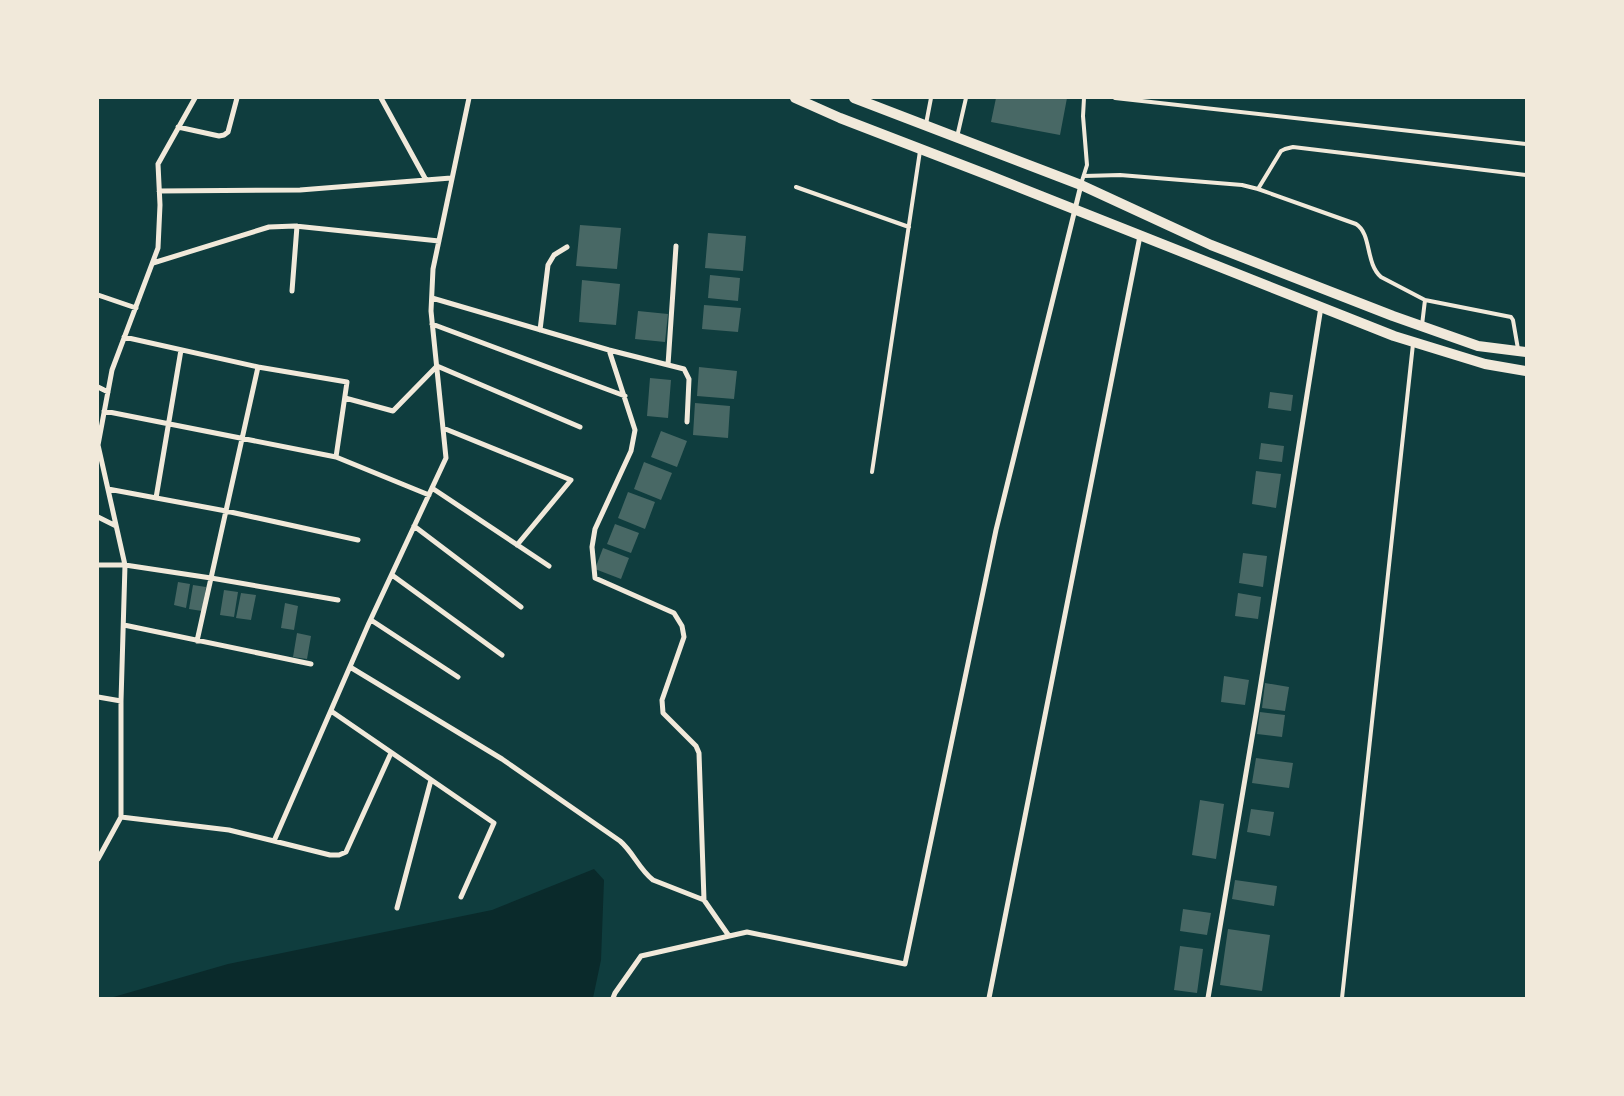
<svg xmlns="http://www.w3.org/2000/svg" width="1624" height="1096" font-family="'Public Sans',sans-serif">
  <rect width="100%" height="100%" fill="#0f3d3e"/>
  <path fill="#0a2a2b" d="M594 869 604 880 601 960 593 998H110L228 964 492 910Z"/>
  <path fill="#486865" d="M996 98H1067L1060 135 991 122Z
    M580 225 621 228 617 269 576 266Z
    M708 233 746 236 743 271 705 268Z
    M710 275 740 278 738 301 708 298Z
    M582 280 620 284 616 325 579 322Z
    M704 305 741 308 738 332 702 329Z
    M638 311 668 314 665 342 635 339Z
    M699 367 737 371 734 399 697 396Z
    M650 378 671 380 668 418 647 416Z
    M1270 392 1293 395 1291 411 1268 408Z
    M695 403 730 406 728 438 693 435Z
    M661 431 687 441 677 467 651 457Z
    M1261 443 1284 446 1282 462 1259 459Z
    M644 462 672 473 661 500 634 489Z
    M1256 471 1281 474 1276 508 1252 504Z
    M628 492 655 502 645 529 618 518Z
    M615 524 639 533 631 553 607 544Z
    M603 548 629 558 621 579 595 569Z
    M1243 553 1267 556 1263 587 1239 583Z
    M178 582 190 584 186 608 174 605Z
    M193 585 206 587 202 611 189 609Z
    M224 590 238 592 234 617 220 615Z
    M241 593 256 595 251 620 236 618Z
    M1238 593 1261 597 1258 619 1235 616Z
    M285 603 298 606 294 630 281 628Z
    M297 633 311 636 307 659 293 657Z
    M1224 676 1249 680 1245 705 1221 702Z
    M1265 683 1289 687 1285 711 1262 708Z
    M1260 712 1285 715 1282 737 1257 734Z
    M1256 758 1293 763 1289 788 1252 783Z
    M1200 800 1224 804 1216 859 1192 855Z
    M1251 809 1274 812 1270 836 1247 832Z
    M1235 880 1277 886 1274 906 1232 899Z
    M1183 909 1211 913 1207 935 1180 931Z
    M1228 929 1270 935 1262 991 1220 985Z
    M1180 946 1203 949 1197 993 1174 990Z"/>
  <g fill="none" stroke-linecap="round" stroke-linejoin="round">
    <path stroke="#f1e9da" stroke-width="4" d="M1115 98 1526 144
      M926 124 931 98
      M957 137 966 98
      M1084 176 1120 175 1242 185 1258 189 1356 224C1372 234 1365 263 1381 277L1425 300 1422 325
      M1081 184 1087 165 1083 116 1084 98
      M796 187 909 227
      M1258 189 1281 151 1285 149 1293 147 1526 175
      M1425 300 1511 317 1513 320 1518 349
      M872 472 920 151
      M1342 998 1413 344"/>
    <path stroke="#f1e9da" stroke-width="5" d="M381 98 426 180
      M178 127 219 136 224 135 228 132 237 98
      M159 191 300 190 451 178
      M153 263 269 227 295 226 439 241
      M292 291 297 226
      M98 295 136 308
      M432 298 609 350 684 369 689 379 687 422
      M432 324 625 396
      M540 330 548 265 554 255 567 247
      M124 337 258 367
      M609 350 635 430 631 451 595 529 592 547 595 578 674 613 682 626 684 637 662 700 663 713 696 746 699 753 704 900
      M668 365 676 246
      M98 387 108 392
      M345 398 393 411 437 366 580 427
      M104 411 336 457
      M443 428 571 480 517 545
      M432 488 549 566
      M108 489 226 511 358 540
      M156 498 181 350
      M98 517 116 526
      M414 526 521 607
      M98 565H125L211 578 338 600
      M392 575 502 655
      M371 620 458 677
      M124 625 311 664
      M197 641 258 367 347 382 336 457 429 495
      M350 667 502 759 620 841C633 852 639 869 653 880L704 900 729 936
      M98 697 121 701
      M331 711 494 823 461 897
      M121 817 229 830 274 841 369 623 446 458 431 311 433 269 469 98
      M274 841 330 855H339L346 852 391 753
      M98 859 121 817V701L125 565 98 445 112 370 158 248 160 205 158 164 195 98
      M397 908 431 780
      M613 998 615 993 641 956 747 932 905 964 996 530 1081 185
      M989 998 1140 236
      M1208 998 1256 714 1321 307"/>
    <path stroke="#f1e9da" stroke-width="10" d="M795 98 840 118 988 175 1394 336 1485 364 1526 371
      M854 98 1081 185 1211 245 1393 316 1478 346 1526 352"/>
  </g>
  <rect width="1624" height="1096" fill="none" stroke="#f1e9da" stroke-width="198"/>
</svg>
